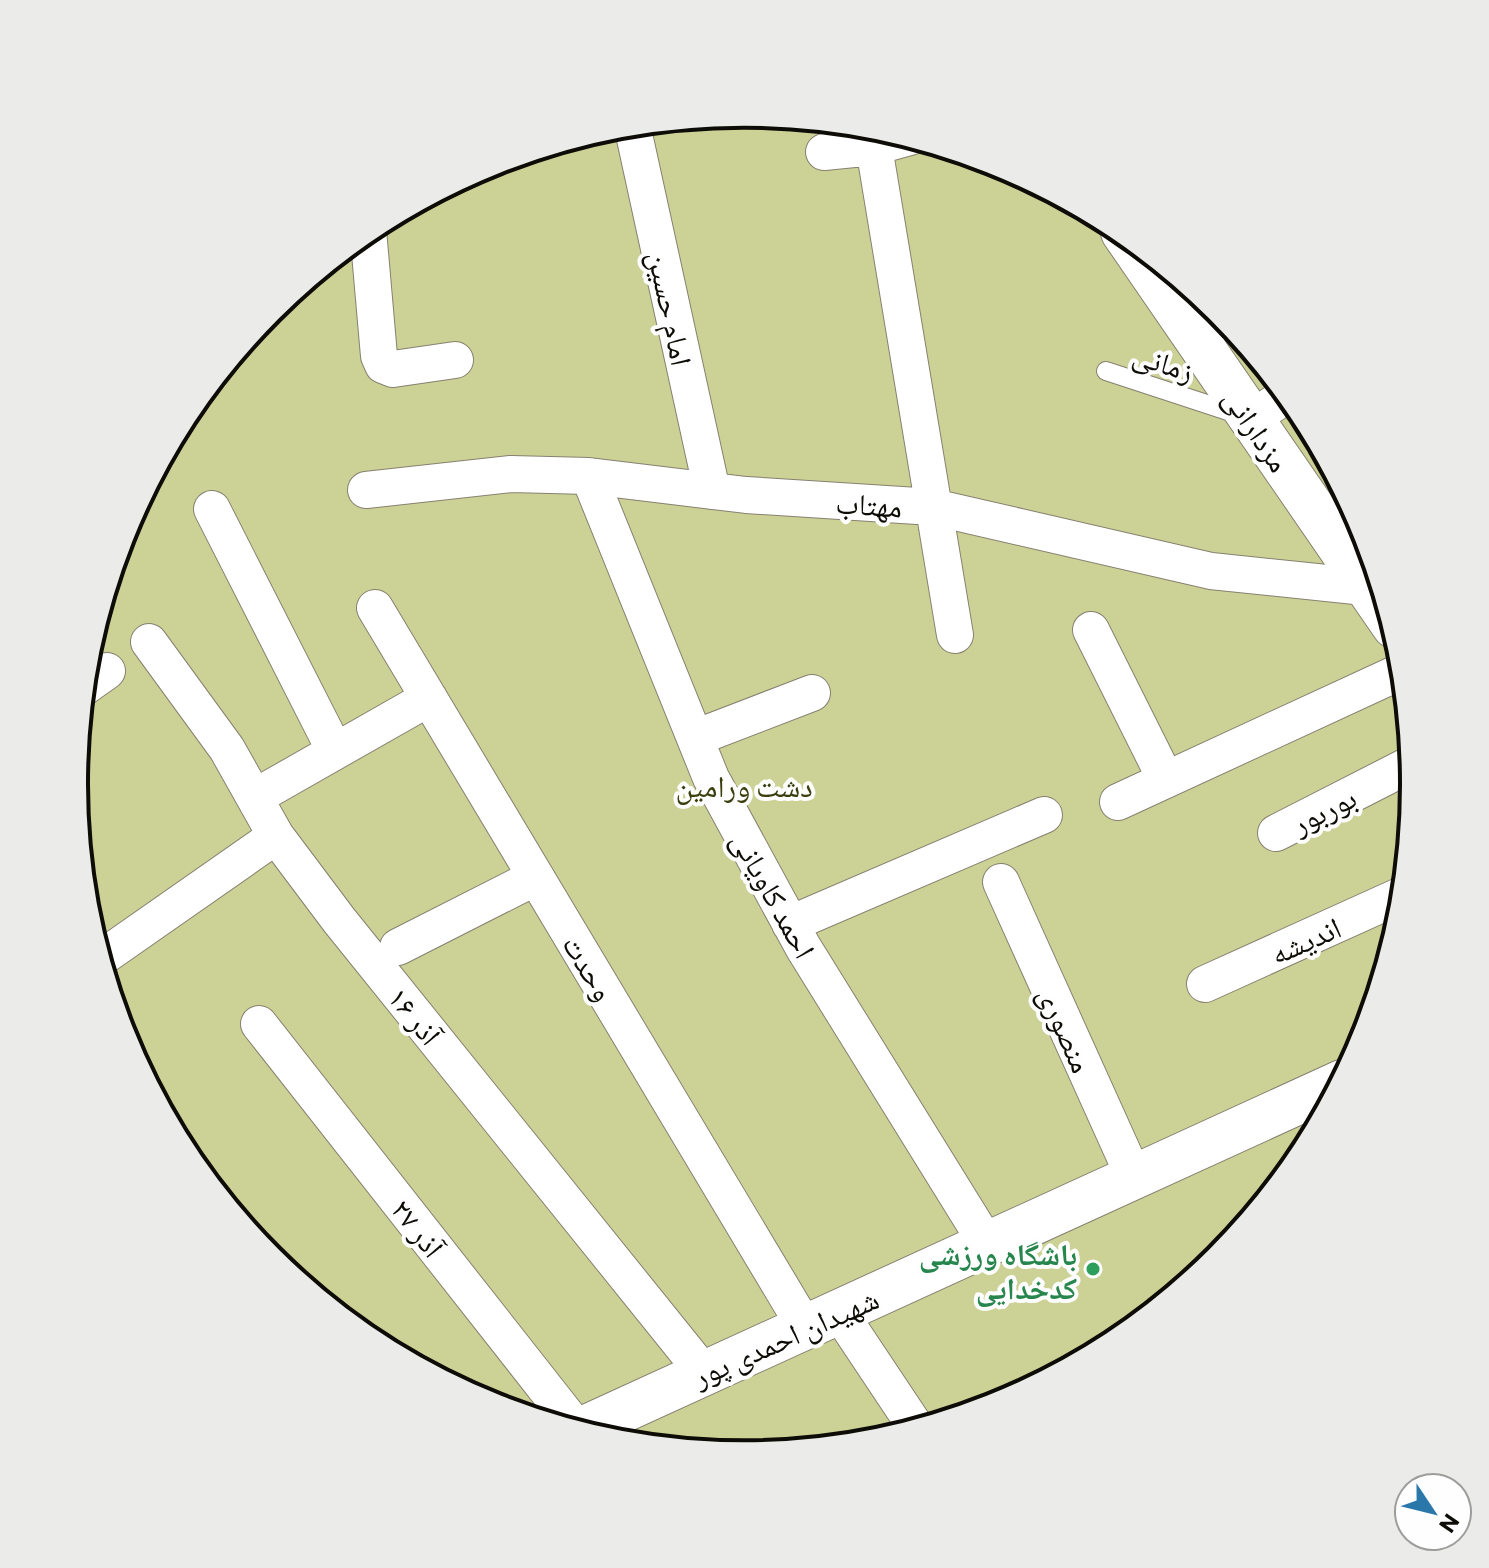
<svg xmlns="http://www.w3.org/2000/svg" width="1489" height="1568" font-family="Commissioner,'Noto Naskh Arabic',sans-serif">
  <rect width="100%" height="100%" fill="#f8f0dd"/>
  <path fill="#ccd296" d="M76 784a668 668 0 1 1 1336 0a668 668 0 1 1-1336 0Z"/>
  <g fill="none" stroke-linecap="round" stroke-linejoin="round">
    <defs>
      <path id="service" d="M1106 371 1237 414"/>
      <path id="minor" d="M632 125 712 491
        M874 147 955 635
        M824 152 874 147 910 137
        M368 230 379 356 383 365 393 369 455 360
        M1196 338 1225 318
        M1251 419 1288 394
        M589 476 711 778 803 947 987 1244
        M366 490 511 474 589 476 746 495 933 507 1211 571 1365 587 1379 577
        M212 509 335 751
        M375 608 805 1327
        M1091 630 1166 780
        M149 642 227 749 276 836 339 920 704 1373
        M83 688 107 671
        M695 738 812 693
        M255 797 429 698
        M1118 802 1404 670
        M1276 833 1413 763
        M1001 882 1134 1177
        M790 924 1044 815
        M398 947 536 877
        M100 959 276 836
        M1205 984 1404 894
        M259 1024 579 1431
        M839 1312 917 1429"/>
      <path id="tertiary" d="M578 1431 1342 1082"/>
      <path id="secondary" d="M1123 232 1394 626"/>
    </defs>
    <use href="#service" stroke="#878070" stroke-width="20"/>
    <use href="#minor" stroke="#878070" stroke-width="38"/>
    <use href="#tertiary" stroke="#878070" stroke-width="46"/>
    <use href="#secondary" stroke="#878070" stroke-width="46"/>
    <use href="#service" stroke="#fff" stroke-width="18"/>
    <use href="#minor" stroke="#fff" stroke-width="36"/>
    <use href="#tertiary" stroke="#fff" stroke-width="44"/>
    <use href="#secondary" stroke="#fff" stroke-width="44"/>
  </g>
  <circle fill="#2e9e5b" stroke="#fefefe" stroke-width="3" cx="1093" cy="1269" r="8"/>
  <g text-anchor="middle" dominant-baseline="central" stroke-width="8" stroke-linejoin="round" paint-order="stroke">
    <g font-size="30" fill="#0e0c06" stroke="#fefefe">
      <text transform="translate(672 308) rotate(78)">امام حسین</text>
      <text transform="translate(1164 361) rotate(18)">زمانی</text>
      <text transform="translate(1258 429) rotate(56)">مزدارانی</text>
      <text transform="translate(869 503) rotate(4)">مهتاب</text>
      <text transform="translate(1323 809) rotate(-27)">بوربور</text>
      <text transform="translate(775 894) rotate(61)">احمد کاویانی</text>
      <text transform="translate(1305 939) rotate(-24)">اندیشه</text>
      <text transform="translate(590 967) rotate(59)">وحدت</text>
      <text transform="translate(416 1015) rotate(51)">۱۶ آذر</text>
      <text transform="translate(1067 1029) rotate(66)">منصوری</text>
      <text transform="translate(419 1227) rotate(52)">۲۷ آذر</text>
      <text transform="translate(785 1336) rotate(-24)">شهیدان احمدی پور</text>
    </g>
    <g font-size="30" fill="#3b3e0d" stroke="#fefefe">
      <text x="744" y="784">دشت ورامین</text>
    </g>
    <g font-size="30" font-weight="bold" fill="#27864d" stroke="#fefefe" text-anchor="end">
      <text x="1077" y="1252">باشگاه ورزشی<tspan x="1077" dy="34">کدخدایی</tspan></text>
    </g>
  </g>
  <path d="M0 0H1489V1568H0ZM88 784a656 656 0 1 1 1312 0a656 656 0 1 1-1312 0Z" fill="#ebebea" fill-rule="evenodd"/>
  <path fill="none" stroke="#0e0c06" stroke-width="4" d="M88 784a656 656 0 1 1 1312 0a656 656 0 1 1-1312 0Z"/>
  <g transform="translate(1433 1512) rotate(125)"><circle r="38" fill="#fefefe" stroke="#9e9d9b" stroke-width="2"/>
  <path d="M0-6L14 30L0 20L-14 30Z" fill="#2a78aa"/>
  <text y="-12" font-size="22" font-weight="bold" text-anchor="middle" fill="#0e0c06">N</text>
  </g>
</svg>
